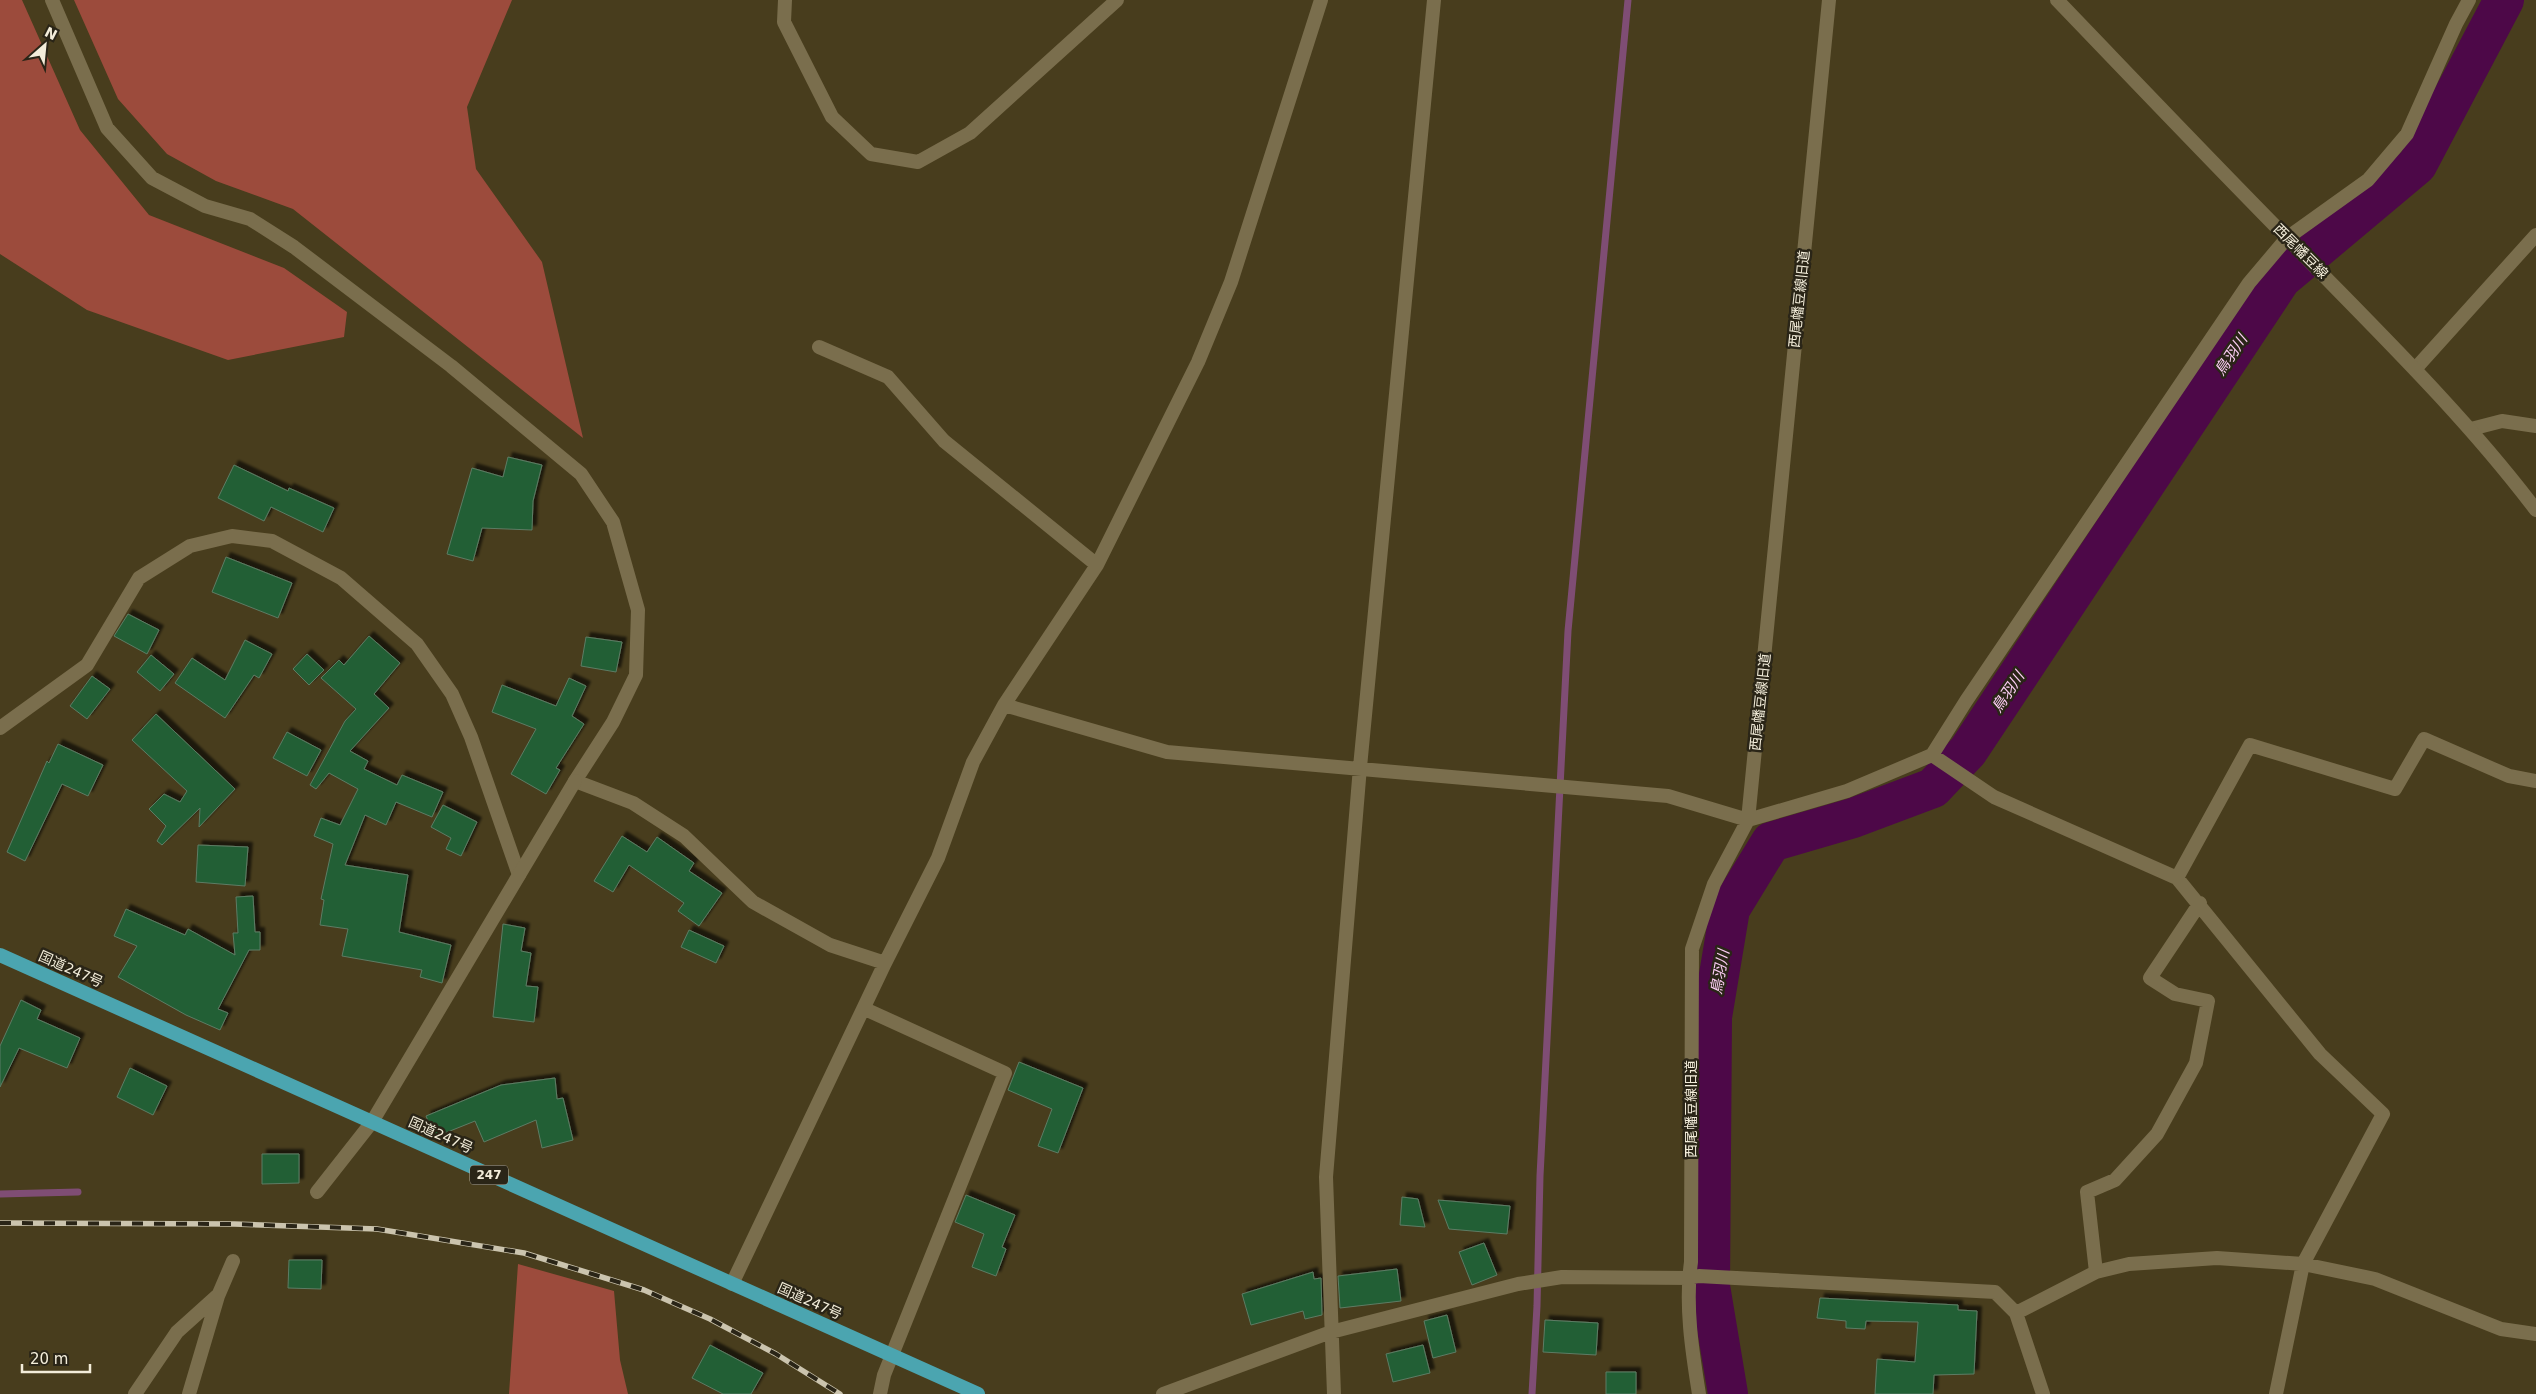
<svg xmlns="http://www.w3.org/2000/svg" width="2536" height="1394" font-family="'DejaVu Sans','Noto Sans JP',sans-serif">
  <defs>
    <filter id="shadow"><feDropShadow dx="4.5" dy="-4.5" stdDeviation="1" flood-color="#0009"/></filter>
  </defs>
  <rect width="100%" height="100%" fill="#483d1d"/>
  <path fill="#9c4b3c" d="M0 0H22L80 130 149 215 284 268 347 312 344 337 228 360 87 310 0 254Z
    M74 0H512L467 107 476 169 542 262 583 438 293 209 216 181 167 154 118 99Z
    M518 1264 614 1291 620 1360 628 1394H509Z"/>
  <g fill="none" stroke-linecap="round" stroke-linejoin="round">
    <path stroke="#7f4d74" stroke-width="7" d="M0 1194 78 1192
      M1532 1394 1537 1306 1540 1176 1568 631 1628 0"/>
    <path stroke="#4d0848" stroke-width="40" d="M1728 1394 1710 1286 1712 1017 1730 909 1771 842 1853 818 1933 788 1968 751 2281 279 2417 165 2504 0"/>
  </g>
  <path fill="#215f36" stroke="#5d7c64" filter="url(#shadow)" d="M508 457 542 465 533 501 532 530 482 528 473 561 447 554 472 468 503 477Z
    M234 465 288 491 289 488 334 508 323 532 271 507 264 521 218 498Z
    M226 557 292 583 278 618 212 592Z
    M128 614 159 630 147 654 114 636Z
    M369 636 400 663 374 694 389 708 350 751 368 761 364 769 397 785 402 775 443 792 432 817 396 802 386 825 365 815 345 865 408 875 399 932 451 945 442 983 420 977 422 970 342 956 348 929 320 925 324 900 321 899 333 844 314 836 321 818 340 825 358 789 329 773 316 789 310 785 345 721 356 709 321 678 339 660 344 665Z
    M586 637 622 642 616 672 581 666Z
    M245 640 272 654 259 678 254 675 225 718 175 683 192 658 225 680Z
    M307 654 324 670 309 685 293 669Z
    M151 655 174 674 160 691 137 672Z
    M92 676 110 689 87 719 70 706Z
    M569 678 586 686 572 716 584 724 556 768 560 770 546 794 511 774 536 729 492 712 502 685 556 706Z
    M156 714 235 789 199 827 200 808 162 845 157 841 166 826 149 809 164 794 180 802 187 791 132 740Z
    M287 732 321 750 307 776 273 758Z
    M58 744 103 765 88 796 62 784 25 861 7 852 47 761 49 763Z
    M443 805 477 822 461 856 446 849 451 838 431 827Z
    M622 836 647 852 657 837 694 863 689 871 722 893 699 926 678 911 684 903 629 865 613 892 594 881Z
    M198 845 248 847 245 886 196 882Z
    M253 896 255 932H260V950H249L218 1009 228 1013 220 1030 186 1015 118 977 137 946 114 936 126 909 185 935 188 929 235 955 233 933H238L236 897Z
    M503 924 525 928 521 951 531 953 526 986 538 987 534 1022 493 1017Z
    M689 930 724 946 716 963 681 947Z
    M21 1000 41 1010 37 1019 80 1038 67 1068 19 1048 0 1087V1046Z
    M1019 1062 1083 1088 1058 1153 1038 1146 1052 1109 1008 1090Z
    M130 1068 167 1086 153 1115 117 1097Z
    M555 1078 557 1099 563 1098 573 1140 542 1148 536 1120 484 1142 475 1121 435 1137 426 1116 501 1085Z
    M262 1154H299V1183L262 1184Z
    M966 1195 1015 1215 1002 1247 1006 1249 996 1276 972 1267 984 1234 955 1222Z
    M1402 1197 1418 1199 1425 1227 1400 1225Z
    M1438 1200 1510 1206 1507 1234 1449 1229Z
    M1484 1243 1497 1275 1472 1285 1459 1252Z
    M289 1260H322L321 1289 288 1288Z
    M1397 1269 1401 1301 1340 1308 1338 1276Z
    M1313 1272 1314 1279 1321 1278 1322 1315 1305 1319 1303 1311 1251 1325 1242 1294Z
    M1820 1298 1958 1305V1310L1977 1311 1974 1374 1934 1375 1933 1394H1875L1877 1359 1915 1362 1918 1322 1866 1321 1865 1329 1846 1328V1321L1817 1318Z
    M1447 1315 1456 1352 1433 1358 1424 1321Z
    M1545 1320 1598 1323 1596 1355 1543 1352Z
    M710 1345 763 1373 751 1394H723L692 1378Z
    M1423 1345 1430 1373 1393 1382 1386 1354Z
    M1606 1372H1636V1394H1606Z"/>
  <g fill="none" stroke-linecap="round" stroke-linejoin="round">
    <path stroke="#7a6e4d" stroke-width="14" d="M52 0 107 128 152 178 205 206 250 219 294 247 451 366 581 474 613 522 638 610 636 675 613 722 575 781 633 803 684 836 753 902 830 945 885 963
      M785 0 784 22 832 117 871 154 918 162 970 133 1117 0
      M819 347 888 377 944 441 1097 565
      M2416 368 2536 235
      M2471 429 2502 421 2536 426
      M1004 705 1167 752 1668 796 1748 820 1847 791 1932 755 1966 701 2249 283 2287 238 2368 180 2407 134 2456 24 2469 0
      M0 728 87 665 139 578 190 546 232 536 272 541 341 578 417 644 452 694 471 737 519 875
      M1932 755 1994 797 2177 878 2320 1054 2383 1114 2303 1264 2276 1394
      M2177 878 2250 745 2395 789 2424 739 2509 776 2536 781
      M865 1009 1005 1073 884 1375 880 1394
      M317 1192 372 1122
      M2096 1272 2087 1192 2115 1180 2157 1134 2196 1063 2208 1001 2175 994 2150 978 2200 903
      M732 1284 885 963 938 858 973 762 1004 705 1097 565 1198 362 1231 282 1321 0
      M2016 1313 2096 1272 2129 1264 2217 1258 2303 1264 2375 1279 2501 1329 2536 1334
      M135 1394 177 1332 217 1296
      M189 1394 218 1296 233 1261
      M1163 1394 1331 1332 1518 1284 1562 1277 1689 1278 1699 1276 1995 1292 2016 1313 2043 1394
      M1334 1394 1326 1177 1360 767 1434 0
      M1699 1394C1692 1351 1685 1305 1691 1262L1692 949 1714 884 1748 820 1829 0"/>
    <path stroke="#7a6e4d" stroke-width="14" d="M372 1122 575 781"/>
    <path stroke="#7a6e4d" stroke-width="14" d="M2057 0C2133 79 2209 159 2286 237 2372 326 2461 411 2536 510"/>
    <path stroke="#4ba5b0" stroke-width="14" d="M0 955 978 1394"/>
    <defs>
      <path id="rail" d="M0 1223 234 1224 377 1229 524 1253 644 1290 710 1319 776 1354 840 1394"/>
    </defs>
    <use href="#rail" stroke="#cbc4ae" stroke-width="5.5"/>
    <use href="#rail" stroke="#2a2517" stroke-width="4" stroke-dasharray="11" stroke-linecap="butt"/>
  </g>
  <g text-anchor="middle" dominant-baseline="central" stroke-width="5" stroke-linejoin="round" paint-order="stroke">
    <rect fill="#2a2517" stroke="#b7b1a0" stroke-width="1" x="470" y="1165.5" width="38" height="19" rx="4"/>
    <g font-size="12" font-weight="bold" fill="#f3edda">
      <text x="489" y="1175">247</text>
    </g>
    <g font-size="14" fill="#f3edda" stroke="#2a2517">
      <text transform="translate(2301 251) rotate(45)">西尾幡豆線</text>
      <text transform="translate(1799 299) rotate(-84)">西尾幡豆線旧道</text>
      <text transform="translate(1760 702) rotate(-84)">西尾幡豆線旧道</text>
      <text transform="translate(71 969) rotate(24)">国道247号</text>
      <text transform="translate(1691 1109) rotate(-90)">西尾幡豆線旧道</text>
      <text transform="translate(441 1135) rotate(24)">国道247号</text>
      <text transform="translate(810 1301) rotate(24)">国道247号</text>
    </g>
    <g font-size="15" font-style="italic" fill="#ffd0f8" stroke="#2a2517">
      <text transform="translate(2231 355) rotate(-56)">鳥羽川</text>
      <text transform="translate(2008 692) rotate(-56)">鳥羽川</text>
      <text transform="translate(1720 972) rotate(-80)">鳥羽川</text>
    </g>
  </g>
  <g transform="translate(45 45) rotate(27)" stroke="#2a2517" stroke-width="4" paint-order="stroke">
  <path d="M0-4L9 19L0 12L-9 19Z" fill="#f3edda"/>
  <text y="-8" font-size="14" font-weight="bold" text-anchor="middle" fill="#f3edda">N</text>
  </g>
  <path d="M22 1364v8h68v-8" fill="none" stroke="#f3edda" stroke-width="2.5"/>
  <text x="30" y="1364" font-size="15" fill="#f3edda" stroke="#2a2517" stroke-width="4" paint-order="stroke">20 m</text>
</svg>
